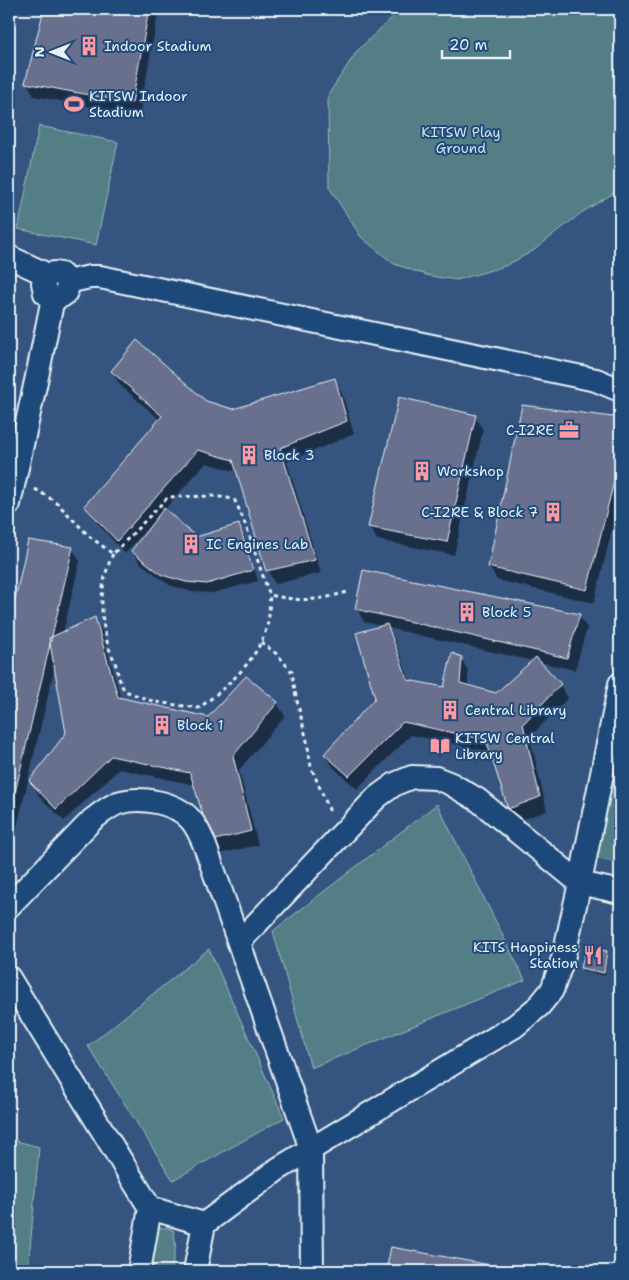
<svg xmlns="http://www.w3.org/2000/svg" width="629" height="1280" font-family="'Shantell Sans',sans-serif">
  <rect width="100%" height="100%" fill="#1f4a7a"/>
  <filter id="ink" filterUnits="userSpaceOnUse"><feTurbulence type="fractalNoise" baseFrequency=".02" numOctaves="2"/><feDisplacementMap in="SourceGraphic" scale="10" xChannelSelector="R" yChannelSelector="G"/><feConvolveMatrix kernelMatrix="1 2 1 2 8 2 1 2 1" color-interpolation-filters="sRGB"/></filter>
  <g filter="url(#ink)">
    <path fill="#355580" d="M9 9H620V1271H9Z"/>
    <path fill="#527e86" stroke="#9db8bf" d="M401 9H620V189L581 213 533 251 505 266 457 280 430 276 394 264 361 237 329 187 328 95 357 51Z
      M39 126 118 142 96 245 18 229Z
      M614 775 620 776V864L595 858Z
      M437 804 525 980 311 1068 273 931Z
      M209 949 284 1118 173 1180 88 1046Z
      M9 1139 39 1147 28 1271H9Z
      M159 1228H167L173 1230C178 1246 174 1255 171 1271H150L157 1232Z"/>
    <path fill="#0007" fill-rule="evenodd" d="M46 9H159L139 116 34 96 27 83Z
      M112 371 233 410 335 380 342 393 354 434 287 462 321 573 275 584 268 570 238 472 206 463 164 510 196 538 238 526 244 536 258 581 213 593 192 592 169 585 139 562 133 552 150 528 148 527 125 554 94 519 86 506 160 420 120 385Z
      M523 407 620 419V498L594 603 497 580 489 567Z
      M475 416 483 430 454 555 377 540 370 527Z
      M29 541 72 548 80 561 63 633 94 618 102 631 121 699 208 719 247 678 277 703 285 716 239 770 258 845 219 854 195 785 119 769 64 821 38 795 31 781 68 733 55 666 9 861V633Z
      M357 609 579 615 587 628 575 670 539 662 560 685 568 698 530 737 547 811 517 821 509 808 491 752 411 735 357 789 333 767 325 754 376 698 382 626 364 622ZM388 628 533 661 496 694 468 687V671L461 658 444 688 410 681 394 638Z
      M588 950 606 952 608 955 605 976 583 971 581 968Z
      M392 1249 516 1271H387Z"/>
    <path fill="#69708e" stroke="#e8f1f8" d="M44 9H149L132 103 25 83Z
      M137 340 206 401 233 409 335 378 347 421 280 448 315 560 266 571 233 460 198 450 117 541 84 506 162 416 111 371Z
      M399 397 476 415 447 542 368 527Z
      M522 405 620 418V457L587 590 488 567Z
      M164 508 196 537 239 524 253 570 207 584 186 582 162 575 131 551Z
      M28 540 73 547 9 818V627Z
      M363 570 580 614 567 658 355 609Z
      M95 617 118 697 208 717 246 676 278 702 233 756 251 831 211 841 190 773 111 756 56 809 29 781 66 733 49 638Z
      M387 624 408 680 444 687 452 653 462 657 460 683 496 693 536 657 561 684 523 724 540 797 508 809 486 740 403 722 349 776 324 754 375 698 356 633Z
      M587 949 607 951 604 973 580 968Z
      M391 1247 523 1271H386Z"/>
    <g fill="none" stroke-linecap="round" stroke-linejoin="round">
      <defs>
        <path id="minor" d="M9 257 48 275 54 273 61 274 66 279 68 285C67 294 62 298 53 298L45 293 43 283 48 275
          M67 282 90 277H100L596 380 620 390
          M9 504 38 372 53 298
          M9 906 92 820C101 813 108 807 118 803 140 796 176 802 191 820 201 832 206 849 211 863L311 1149 312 1271
          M239 942 377 797 395 784 412 777 436 778 451 784 478 800 580 883 620 892
          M9 978 150 1208 204 1224 278 1169 515 1026 539 1006 552 990 563 959 580 883 620 684
          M139 1271 150 1208
          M195 1271 204 1224"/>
      </defs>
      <use href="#minor" stroke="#e8f1f8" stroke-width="26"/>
      <path stroke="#e8f1f8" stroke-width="3" stroke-dasharray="4 4" stroke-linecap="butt" d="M35 489 56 502 89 536 113 554 168 497 213 496 234 499C250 530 257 563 270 595 301 602 317 601 347 592
        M113 554C100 581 99 612 107 641 108 648 112 655 115 662 118 673 119 682 125 691L155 702 199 708C228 686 260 659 268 622 270 613 269 603 270 595
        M261 642 278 655 292 672 296 697 307 741 311 767 331 814"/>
      <use href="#minor" stroke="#1f4a7a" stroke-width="22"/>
    </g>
  </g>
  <defs>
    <symbol id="building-bare" viewBox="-9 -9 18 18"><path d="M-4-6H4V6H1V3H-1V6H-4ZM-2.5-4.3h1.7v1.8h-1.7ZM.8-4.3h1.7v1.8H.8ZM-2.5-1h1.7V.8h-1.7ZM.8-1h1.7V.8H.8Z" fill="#ff9aa2" stroke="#1f4a7a" stroke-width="2.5" paint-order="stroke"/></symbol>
    <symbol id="stadium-bare" viewBox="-9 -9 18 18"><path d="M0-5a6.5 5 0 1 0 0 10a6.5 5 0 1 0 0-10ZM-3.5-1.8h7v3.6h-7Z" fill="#ff9aa2" stroke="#1f4a7a" stroke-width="2.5" paint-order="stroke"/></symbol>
    <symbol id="office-bare" viewBox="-9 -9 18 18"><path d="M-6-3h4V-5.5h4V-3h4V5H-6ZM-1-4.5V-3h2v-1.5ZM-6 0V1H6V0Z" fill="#ff9aa2" stroke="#1f4a7a" stroke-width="2.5" paint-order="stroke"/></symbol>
    <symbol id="library-bare" viewBox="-9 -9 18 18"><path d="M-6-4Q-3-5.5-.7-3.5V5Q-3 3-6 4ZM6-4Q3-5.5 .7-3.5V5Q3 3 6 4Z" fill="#ff9aa2" stroke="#1f4a7a" stroke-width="2.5" paint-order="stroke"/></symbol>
    <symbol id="restaurant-bare" viewBox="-9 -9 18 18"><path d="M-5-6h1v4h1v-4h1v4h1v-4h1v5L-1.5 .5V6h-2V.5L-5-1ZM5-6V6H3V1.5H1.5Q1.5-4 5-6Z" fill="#ff9aa2" stroke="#1f4a7a" stroke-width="2.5" paint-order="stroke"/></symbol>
  </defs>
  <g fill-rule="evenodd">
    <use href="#building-bare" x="75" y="32" width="28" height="28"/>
    <use href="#stadium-bare" x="60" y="90" width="28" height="28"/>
    <use href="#office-bare" x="555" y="416" width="28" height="28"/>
    <use href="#building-bare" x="235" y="441" width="28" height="28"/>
    <use href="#building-bare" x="408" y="457" width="28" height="28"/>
    <use href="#building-bare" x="539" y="498" width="28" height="28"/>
    <use href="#building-bare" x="177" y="530" width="28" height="28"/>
    <use href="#building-bare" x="453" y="598" width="28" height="28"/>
    <use href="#building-bare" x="436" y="696" width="28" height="28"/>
    <use href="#building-bare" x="148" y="711" width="28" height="28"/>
    <use href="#library-bare" x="426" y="732" width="28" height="28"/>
    <use href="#restaurant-bare" x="579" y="941" width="28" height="28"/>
  </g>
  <g text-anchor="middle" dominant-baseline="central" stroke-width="4" stroke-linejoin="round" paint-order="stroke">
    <g font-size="14" fill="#e8f1f8" stroke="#1f4a7a" text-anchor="start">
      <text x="104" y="46">Indoor Stadium</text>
      <text x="89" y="96">KITSW Indoor<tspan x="89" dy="16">Stadium</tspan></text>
      <text x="554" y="430" text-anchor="end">C-I2RE</text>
      <text x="264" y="455">Block 3</text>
      <text x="437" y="471">Workshop</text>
      <text x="538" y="512" text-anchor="end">C-I2RE &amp; Block 7</text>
      <text x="206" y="544">IC Engines Lab</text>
      <text x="482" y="612">Block 5</text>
      <text x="465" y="710">Central Library</text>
      <text x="177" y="725">Block 1</text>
      <text x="455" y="738">KITSW Central<tspan x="455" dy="16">Library</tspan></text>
      <text x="578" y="947" text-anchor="end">KITS Happiness<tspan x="578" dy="16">Station</tspan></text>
    </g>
    <g font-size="14" fill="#d2e0e7" stroke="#1f4a7a">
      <text x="461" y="132">KITSW Play<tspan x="461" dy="16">Ground</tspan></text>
    </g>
  </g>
  <rect width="629" height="1280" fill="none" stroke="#1f4a7a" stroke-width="30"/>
  <rect x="15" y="15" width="599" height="1250" fill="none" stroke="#e8f1f8" stroke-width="2" filter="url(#ink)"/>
  <g transform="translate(52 52) rotate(270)" stroke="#1f4a7a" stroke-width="4" paint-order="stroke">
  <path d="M0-4L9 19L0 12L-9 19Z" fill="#e8f1f8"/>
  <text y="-8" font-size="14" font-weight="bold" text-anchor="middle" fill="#e8f1f8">N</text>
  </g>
  <path d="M442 50v8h68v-8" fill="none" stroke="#e8f1f8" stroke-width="2.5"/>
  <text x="449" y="50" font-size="15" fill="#e8f1f8" stroke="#1f4a7a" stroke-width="4" paint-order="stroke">20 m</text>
</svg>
